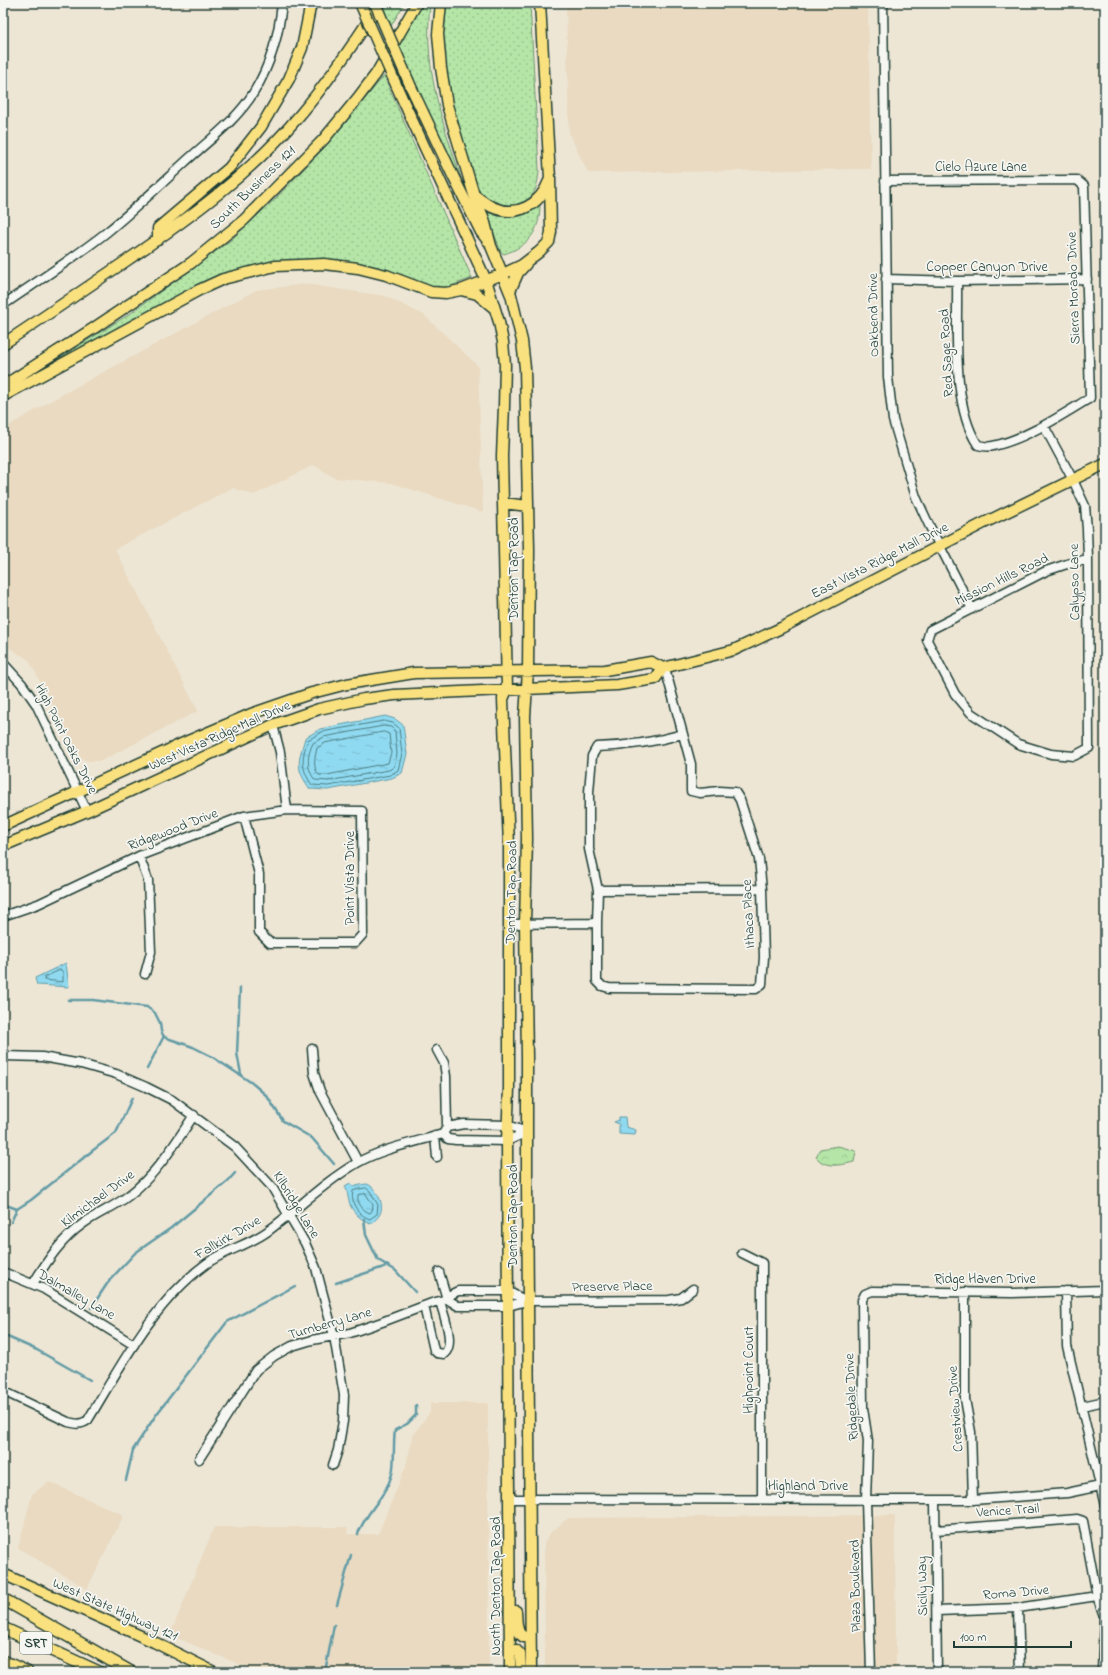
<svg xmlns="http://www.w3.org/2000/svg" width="1108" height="1675" font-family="'Indie Flower',sans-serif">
  <defs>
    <pattern id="grass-dots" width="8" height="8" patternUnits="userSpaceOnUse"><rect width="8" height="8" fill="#b5e6a7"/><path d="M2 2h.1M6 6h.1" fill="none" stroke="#9bc690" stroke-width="1.8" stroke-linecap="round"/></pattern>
    <pattern id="park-crowns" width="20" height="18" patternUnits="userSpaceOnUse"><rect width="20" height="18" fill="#b5e6a7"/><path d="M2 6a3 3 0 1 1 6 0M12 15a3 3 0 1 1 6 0" fill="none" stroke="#9bc690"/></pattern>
    <pattern id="water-ripples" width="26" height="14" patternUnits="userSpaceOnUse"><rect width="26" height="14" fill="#90daf1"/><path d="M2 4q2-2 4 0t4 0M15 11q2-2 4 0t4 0" fill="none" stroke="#7cbccf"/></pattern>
  </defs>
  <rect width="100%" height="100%" fill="#eee6d5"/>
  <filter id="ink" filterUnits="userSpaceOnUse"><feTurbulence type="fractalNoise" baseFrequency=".025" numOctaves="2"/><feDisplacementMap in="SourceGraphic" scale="8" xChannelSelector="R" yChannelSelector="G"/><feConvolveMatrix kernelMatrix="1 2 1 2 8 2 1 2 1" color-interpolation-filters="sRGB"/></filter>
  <g filter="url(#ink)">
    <path fill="#e9dac1" d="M566 3H868L871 169 588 173 569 134Z
      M305 284 385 296 424 315 478 366 483 512 391 483 335 478 314 465 254 495 232 488 115 549 198 711 101 761H88L78 757 29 660 3 644V429L61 395 256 290Z
      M430 1403H488L489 1672H257L170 1635 214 1527H347L348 1534H378L406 1466 413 1435 430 1412Z
      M49 1482 124 1515 87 1589 18 1548 32 1494Z
      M895 1515 896 1672H545L544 1543 549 1534 568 1518Z"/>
    <path fill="url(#grass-dots)" stroke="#6a926e" d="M388 3H405L389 29 382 14Z
      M421 3H430C423 76 444 125 466 193L398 49 400 44 399 42Z
      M444 3H530L539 170C538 183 536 197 522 203 509 209 493 206 483 195 475 187 472 170 468 159 458 127 445 94 443 61 441 42 442 22 444 3Z
      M384 76 472 278 448 287 436 288 425 286 371 268 251 269 55 366 53 362 131 313 231 240 275 199 323 149Z
      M540 205C540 231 529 246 504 254L501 252 487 215 490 213C502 219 516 218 528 211 532 209 535 206 540 205Z"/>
    <path fill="url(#park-crowns)" stroke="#6a926e" d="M838 1146 856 1151 854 1162C841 1165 826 1169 816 1157L820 1149Z"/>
    <path fill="url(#water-ripples)" stroke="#639ba5" d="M385 716 395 719 403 725 407 754 402 773 392 778 328 790 310 789C295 768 298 762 305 738L320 729Z
      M66 963 69 987 37 985 35 978Z
      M619 1117H625L626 1127 636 1130 635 1135 619 1134V1124L614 1122 619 1120Z
      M350 1183 354 1186C358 1186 363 1184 367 1184 371 1185 374 1189 376 1192 385 1205 383 1216 370 1224 361 1219 351 1212 349 1201 347 1195 348 1192 345 1186Z"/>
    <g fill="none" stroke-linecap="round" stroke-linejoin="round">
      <path stroke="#4c7c80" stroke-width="1" d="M384 721 393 723 399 728 402 754 398 770 390 775 328 786 312 785C301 769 301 758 308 740L322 732Z
        M384 726 391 727 395 731 397 754 394 767 389 770 328 781 315 780C306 768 307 756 313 743L324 737Z
        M384 732 389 734 391 753 388 763 327 775H319C312 767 315 757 317 748L325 743Z
        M61 970 63 972V982L44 980 45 977Z
        M366 1188 370 1191 378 1205 377 1214 370 1219C358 1215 350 1203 353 1191Z
        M366 1194 373 1205 372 1211 370 1213C363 1211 356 1202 358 1195Z"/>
      <path stroke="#639ba5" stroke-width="2.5" d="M240 988 237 1053 241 1074
        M68 1000H93L147 1007 155 1013 160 1023 161 1031 164 1037 193 1047 211 1056 252 1083 267 1096 283 1121 312 1138 334 1164
        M147 1069 164 1036
        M3 1204 17 1209
        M364 1219 366 1235 378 1260 395 1270 415 1292
        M11 1222 17 1209 31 1200 92 1151 116 1133 132 1098
        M336 1283 387 1266
        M91 1308 109 1281 135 1253 171 1228 228 1181 235 1173
        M3 1335 37 1350 90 1380
        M126 1480 133 1450 156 1415 227 1322 295 1286
        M358 1534C365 1513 386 1497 392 1474 395 1463 393 1443 395 1430L407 1424 416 1415V1405
        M337 1605 351 1555
        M325 1672 334 1625"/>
      <defs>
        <path id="minor" d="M883 3 888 377 893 420 916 497 929 525 972 609
          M885 181 1077 180 1084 186 1090 398C1062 415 1026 439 993 446 988 447 982 446 978 445 951 405 958 328 957 281
          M886 279 957 281 1087 279
          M3 305C38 281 74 258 107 232 134 210 159 186 184 163 208 141 237 120 254 92 271 64 279 35 282 3
          M1044 426 1073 480 1085 506 1087 529 1088 559 1089 748 1074 756 1051 754 1018 744 971 713 955 694 927 640 930 630 1046 571 1067 564 1088 559
          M3 663 22 684 36 704 87 811
          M273 725 280 752 287 810
          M139 856 148 880 151 952 145 974
          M598 890 762 889
          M3 916 38 904 139 856 244 816 287 810 362 811 363 934 355 943H270L259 932V874L244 816
          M597 923V981L602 986 609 988 756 989 762 984 764 957 762 889 759 859 740 800 735 792 719 791 700 793 691 791V764L665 668
          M509 924 597 923 598 890 589 849V792L592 756 597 747C627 746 655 742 683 734
          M312 1049 314 1073 320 1091 358 1162
          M437 1050 444 1063 446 1076 447 1127
          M3 1056 42 1057 81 1064 116 1074 146 1087 172 1100 235 1147 272 1187 305 1243 316 1268 334 1336 344 1395 343 1421 338 1450 333 1465
          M443 1134 448 1139 456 1140 507 1141 527 1132
          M435 1136 437 1157
          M742 1253 762 1263V1499
          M3 1272 44 1289 134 1345
          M439 1272 447 1299 458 1306H508L527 1301 669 1300 681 1298 693 1289
          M33 1284C47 1261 61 1239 84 1223 98 1213 114 1207 128 1196 156 1175 175 1144 194 1115
          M1066 1291 1067 1346 1105 1506
          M965 1292V1399L971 1432 973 1500
          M424 1306 434 1350 437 1353 444 1354C456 1344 443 1314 440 1301
          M3 1391 68 1422C76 1424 81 1425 88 1420 122 1364 153 1303 206 1264 225 1250 249 1245 268 1231 298 1209 324 1182 357 1163 381 1149 416 1142 443 1134L447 1127 464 1124 507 1125 527 1132
          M1082 1406 1105 1401
          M199 1459 256 1370 274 1356 292 1346 312 1340 350 1333 382 1322 432 1303 447 1299 450 1295 458 1291H507L527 1301
          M509 1499 973 1500 1067 1493 1105 1485
          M935 1500 937 1672
          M936 1530 1077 1519 1083 1521 1097 1596 1104 1616 1102 1672
          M1018 1608 1020 1672
          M937 1611 1018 1608 1097 1596
          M871 1672 866 1500 868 1441 863 1408 862 1300 865 1294 872 1291 1012 1293 1105 1290"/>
        <path id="major" d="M441 3 438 34 441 68 447 105 474 195 484 219 491 246 511 295 522 341 525 368 529 549 528 671 525 716 527 838 525 924 527 1058V1181L531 1672
          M411 87 454 178 481 232 488 241
          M401 96 486 280 499 322 503 342 505 365 504 406 502 456 507 690 503 699 509 845V1088L507 1141 510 1672
          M474 195C480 199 486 204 492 207 517 218 540 205 549 181
          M158 240V228L229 168 261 127 289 79 302 48 311 3
          M461 290 477 294 494 308
          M510 291 518 273 526 264
          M3 344C44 317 85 289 126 261 188 219 250 174 299 116 329 81 355 42 380 3
          M3 386 94 328 191 263 244 220 324 139 357 99 376 74 417 3
          M3 396 199 290 223 279 275 266 324 264 358 268 386 275 431 292 446 293 461 290 503 274 522 265 539 252 549 242 551 232 550 178 540 3
          M503 503 528 506
          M3 826 188 741 251 714 312 693 347 684 414 673 605 670 651 662 663 668 734 650 781 628 982 524 1105 464
          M3 846 87 811 273 725 319 709 364 699 394 695 617 685 655 679 663 668
          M3 1574 154 1642 214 1672
          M516 1611C517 1623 515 1638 530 1638
          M510 1649 516 1650 520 1654 521 1672"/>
        <path id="highway" d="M3 1599 131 1672
          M3 1628 99 1672
          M3 1661 27 1672"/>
      </defs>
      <use href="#minor" stroke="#1f3d34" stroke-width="11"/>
      <use href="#major" stroke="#1f3d34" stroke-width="13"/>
      <use href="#highway" stroke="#1f3d34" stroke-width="14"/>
      <use href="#minor" stroke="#f6f6f2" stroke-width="8"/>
      <use href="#major" stroke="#fae180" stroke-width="10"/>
      <use href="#highway" stroke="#fae180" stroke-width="11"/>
      <defs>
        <path id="major-bridge" d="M360 3 401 96
          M375 3 411 87"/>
      </defs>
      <use href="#major-bridge" stroke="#1f3d34" stroke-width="13" stroke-linecap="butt"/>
      <use href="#major-bridge" stroke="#fae180" stroke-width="10"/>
    </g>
  </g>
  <g text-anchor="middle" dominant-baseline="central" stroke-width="3.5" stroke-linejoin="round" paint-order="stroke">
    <rect fill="#f6f6f2" stroke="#60746d" stroke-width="1" x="20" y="1632" width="32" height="22" rx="3"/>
    <g font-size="13" font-weight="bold" fill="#1f3d34">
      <text x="36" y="1643">SRT</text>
    </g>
    <g font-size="14" fill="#1f3d34" stroke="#f6f6f2">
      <text x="981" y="167">Cielo Azure Lane</text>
      <text transform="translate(253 188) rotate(-44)">South Business 121</text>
      <text x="987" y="267">Copper Canyon Drive</text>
      <text transform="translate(1074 288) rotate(-92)">Sierra Morado Drive</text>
      <text transform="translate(874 315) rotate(-91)">Oakbend Drive</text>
      <text transform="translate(947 353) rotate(-93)">Red Sage Road</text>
      <text transform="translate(880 561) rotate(-27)">East Vista Ridge Mall Drive</text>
      <text transform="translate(514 569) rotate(-90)">Denton Tap Road</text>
      <text transform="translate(1002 580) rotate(-26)">Mission Hills Road</text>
      <text transform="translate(1075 582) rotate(-91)">Calypso Lane</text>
      <text transform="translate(220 736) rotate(-24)">West Vista Ridge Mall Drive</text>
      <text transform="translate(66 739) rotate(63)">High Point Oaks Drive</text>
      <text transform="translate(173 830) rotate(-21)">Ridgewood Drive</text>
      <text transform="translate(350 878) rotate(-90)">Point Vista Drive</text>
      <text transform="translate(512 892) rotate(-89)">Denton Tap Road</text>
      <text transform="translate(749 914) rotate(-93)">Ithaca Place</text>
      <text transform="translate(98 1199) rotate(-36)">Kilmichael Drive</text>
      <text transform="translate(296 1205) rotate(58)">Kilbridge Lane</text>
      <text transform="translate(513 1216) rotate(-90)">Denton Tap Road</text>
      <text transform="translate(228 1238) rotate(-30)">Fallkirk Drive</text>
      <text x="985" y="1279">Ridge Haven Drive</text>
      <text transform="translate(612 1287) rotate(-1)">Preserve Place</text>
      <text transform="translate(76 1295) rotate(30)">Dalmalley Lane</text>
      <text transform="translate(330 1324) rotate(-16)">Turnberry Lane</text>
      <text transform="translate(749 1370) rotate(-90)">Highpoint Court</text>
      <text transform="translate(852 1397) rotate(-93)">Ridgedale Drive</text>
      <text transform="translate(956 1409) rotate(-94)">Crestview Drive</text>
      <text x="808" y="1486">Highland Drive</text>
      <text transform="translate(1008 1511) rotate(-4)">Venice Trail</text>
      <text transform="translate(496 1586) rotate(-90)">North Denton Tap Road</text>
      <text transform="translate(856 1586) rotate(-91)">Plaza Boulevard</text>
      <text transform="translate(923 1586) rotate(-91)">Sicily Way</text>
      <text transform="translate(1016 1593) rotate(-5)">Roma Drive</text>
      <text transform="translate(115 1610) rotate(24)">West State Highway 121</text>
    </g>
  </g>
  <rect width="1108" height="1675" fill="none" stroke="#f6f6f2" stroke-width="16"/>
  <rect x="8" y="8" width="1092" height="1659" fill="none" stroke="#1f3d34" stroke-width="1.5" filter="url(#ink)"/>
  <path d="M954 1641v6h117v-6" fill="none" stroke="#1f3d34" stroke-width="2"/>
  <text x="960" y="1641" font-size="12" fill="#1f3d34" stroke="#f6f6f2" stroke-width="3" paint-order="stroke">100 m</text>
</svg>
